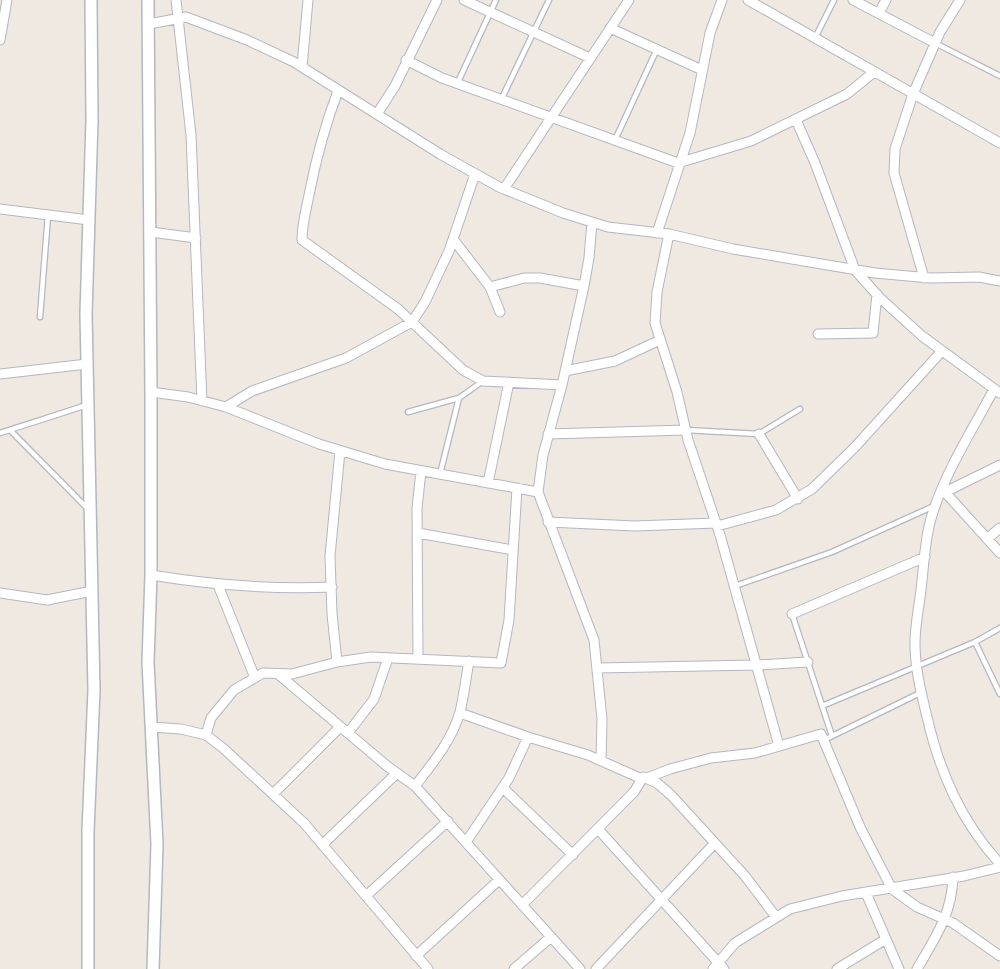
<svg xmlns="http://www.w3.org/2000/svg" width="1000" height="969" font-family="Raleway,sans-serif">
  <rect width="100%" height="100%" fill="#efe9e1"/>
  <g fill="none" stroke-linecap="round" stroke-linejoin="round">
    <defs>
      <path id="lane" d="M815 38 834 0
        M935 43 1000 76
        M457 84 496 0
        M501 100 549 0
        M615 140 657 49
        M40 317 48 215
        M408 412 459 398 483 381
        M10 430 88 509
        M686 430 759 434 800 409
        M0 433 87 405
        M440 474 459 398
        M735 586 832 552 934 506
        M792 614 832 736
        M975 642 1000 694
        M822 706 975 642 1000 628
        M824 740 920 693"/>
      <path id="street" d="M176 0 191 135 202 401
        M464 0 590 58
        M748 0 1000 143
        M853 0 935 43
        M879 13 886 0
        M149 24 186 17 247 40 294 62 440 154 499 187 563 213 608 227 669 234 733 249 875 273 930 278 979 277 1000 281
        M610 28 702 70
        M0 40 7 0
        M406 60 442 78 678 163 751 141 847 94 874 72
        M302 67 308 0
        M338 91C325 125 316 159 309 195 306 210 302 224 302 240L398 309 463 370 483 381 562 385
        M377 114 395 86 437 0
        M796 120 815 163 855 270 880 298 922 336 1000 393
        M504 189 629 0
        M0 209 89 220
        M592 222 589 258 584 286 562 385 543 455 538 492 594 640 602 719 601 760
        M151 232 196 238
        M657 233 690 133 710 33 722 0
        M669 234 657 292 655 323 677 392 688 440 720 535 779 746
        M453 239 490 287 500 312
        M924 278 894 173 895 149 913 94 940 32 960 0
        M490 287 524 278H540L584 286
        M818 334 873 333 877 294
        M565 371 615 361 660 340
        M0 374 87 364
        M994 389C973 429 947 469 933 512 925 536 924 564 921 590 919 607 915 625 915 643 915 669 921 692 927 717 940 773 961 821 1000 864
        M151 392 188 397 226 407 319 444 385 464 538 492
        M226 407 252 391 346 358 412 322 425 302 449 251 475 174
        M548 434 686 430
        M759 434 798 499
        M488 483 509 382
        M943 490 1000 553
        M945 492 1000 465
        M548 522 635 526 716 523
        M717 526 776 510 812 489 855 447 941 352
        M418 533 513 550
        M987 539 1000 528
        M151 575C213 585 269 590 332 587
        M218 585 255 678
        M0 593 47 600 92 591
        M792 614 925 557
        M418 658 417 508 421 471
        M337 662 332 614 330 556 340 451
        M597 668 756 665 808 662
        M278 674 387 766 415 786 580 969
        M460 713 528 737 588 755 642 779 634 792 522 905
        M151 727 181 729 206 735 223 748 304 823 428 969
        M348 733 374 699 388 658
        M206 735 211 718 234 690 263 673 292 674 337 662 371 657 501 663 509 620 517 488
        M643 777 657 783 671 795 745 876 776 917
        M647 778 670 769 711 758 755 753 821 734 860 827 892 889 917 907 953 923 1000 956
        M415 786C433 763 452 740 460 712 464 695 466 678 469 661
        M503 788 573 855
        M273 794 340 727
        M598 829 724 969
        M466 842 509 778 528 737
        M322 845 397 773
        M866 893 899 969
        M366 896 448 821
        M416 956 499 880
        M514 969 551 937
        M596 969 714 844
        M713 969 735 943 790 909 842 896 964 876 1000 867
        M837 969 886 939
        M917 969C935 938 952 914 953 877"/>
      <path id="secondary" d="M148 0 151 392V575L148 662 157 844 153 969
        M88 969V831L94 690 86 314 92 120 91 0"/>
    </defs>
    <use href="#lane" stroke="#b4b7c1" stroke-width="7"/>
    <use href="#street" stroke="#b4b7c1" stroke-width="11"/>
    <use href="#secondary" stroke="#b4b7c1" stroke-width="14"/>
    <use href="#lane" stroke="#fff" stroke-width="4.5"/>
    <use href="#street" stroke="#fff" stroke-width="9"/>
    <use href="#secondary" stroke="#fff" stroke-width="11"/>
  </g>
</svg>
